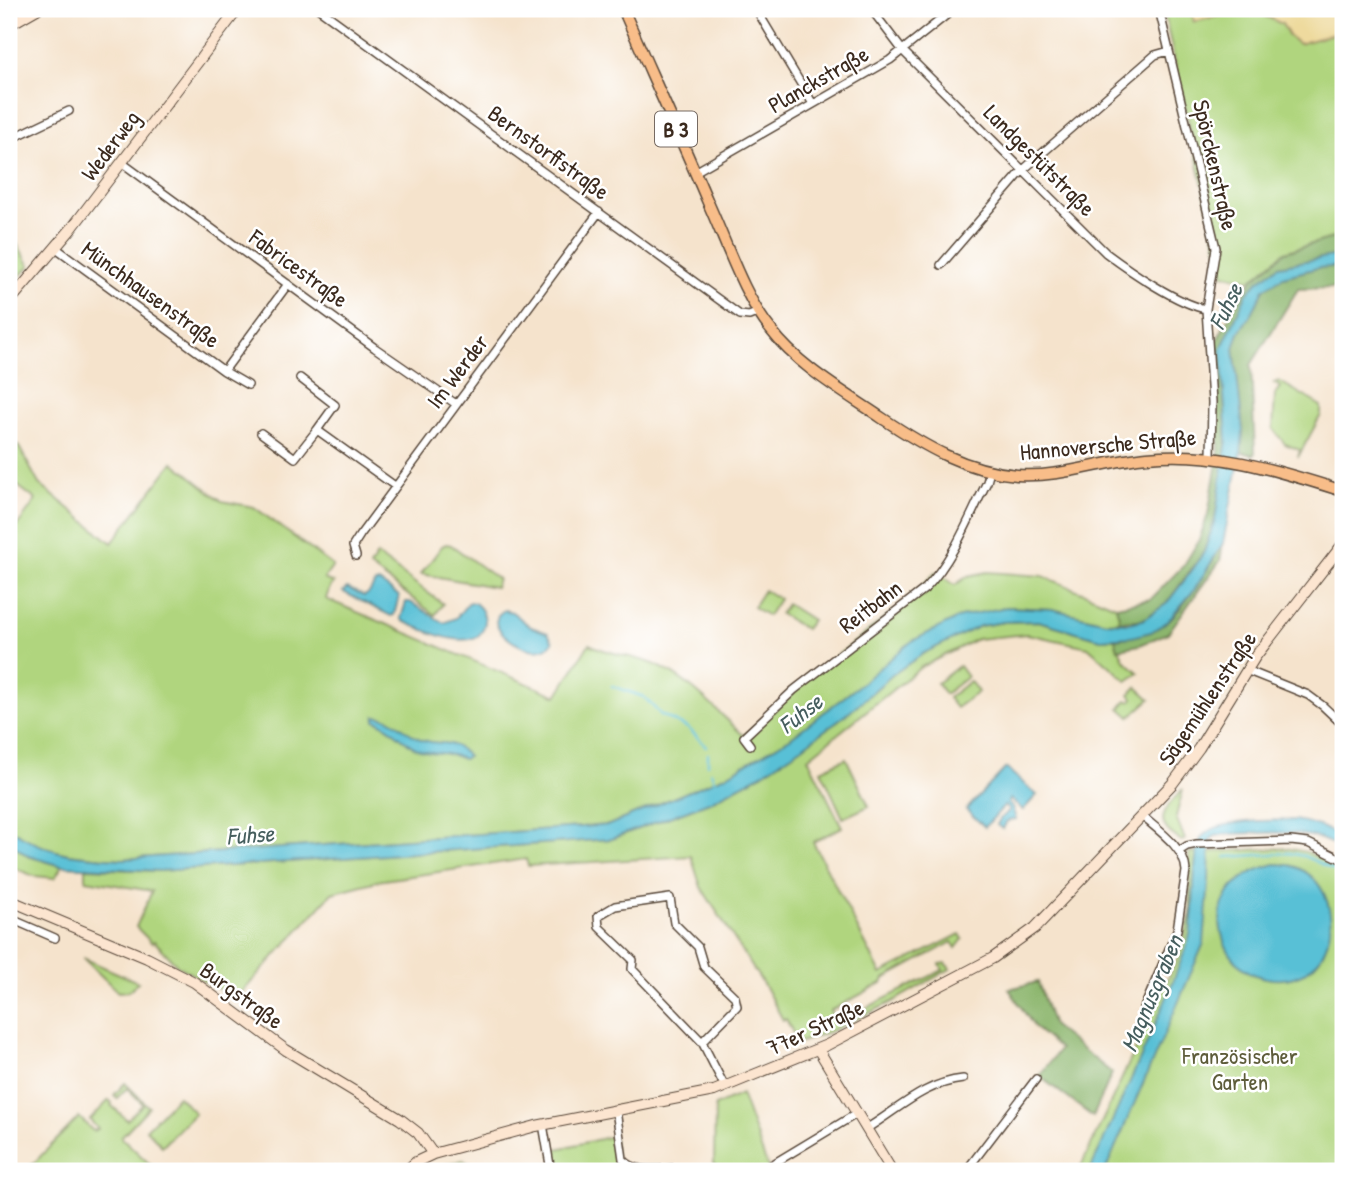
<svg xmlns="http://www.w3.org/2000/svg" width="1352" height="1180" font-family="'Patrick Hand',sans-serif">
  <rect width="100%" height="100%" fill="#fff"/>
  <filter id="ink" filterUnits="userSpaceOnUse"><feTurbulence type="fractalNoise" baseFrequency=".0143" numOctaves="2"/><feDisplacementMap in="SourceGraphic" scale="14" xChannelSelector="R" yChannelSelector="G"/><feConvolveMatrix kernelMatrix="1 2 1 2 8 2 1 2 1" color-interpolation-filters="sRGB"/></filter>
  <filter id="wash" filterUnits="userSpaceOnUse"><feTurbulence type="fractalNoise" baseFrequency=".00686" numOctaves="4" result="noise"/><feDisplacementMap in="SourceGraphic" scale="28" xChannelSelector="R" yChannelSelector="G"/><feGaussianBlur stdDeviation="1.57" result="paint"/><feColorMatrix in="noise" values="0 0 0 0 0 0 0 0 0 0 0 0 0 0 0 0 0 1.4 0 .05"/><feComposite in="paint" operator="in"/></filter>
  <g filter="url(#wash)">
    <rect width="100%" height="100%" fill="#f5e3cc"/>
    <path fill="#b0d57e" stroke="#76804e" stroke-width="2" d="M1163 9H1343V235L1285 252 1252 280 1223 274Z
      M9 230 30 266 9 286Z
      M1279 381 1321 406V415L1298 457 1300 450 1285 444 1273 429 1275 394 1280 387 1274 383Z
      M9 439 19 447 39 484 112 543 173 462 222 501 254 507 333 566 324 579 334 583 330 587 326 599 557 696 589 644C610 655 635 656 656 665 690 680 718 712 744 736L810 677 905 602 936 572 955 585 968 576 987 572 1043 576 1116 606 1120 621 1106 622 1052 609 1006 607 852 691 790 738 725 776 609 825 123 859C75 856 50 856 9 828V537L36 500 9 479Z
      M446 544 451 545 498 579 495 587 421 574 442 546Z
      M377 555 443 604 435 615 370 567Z
      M764 590 779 599 768 616 753 607Z
      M787 604 812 620 805 629 780 614Z
      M1038 621 1101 639H1115L1124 660 1139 673 1127 681 1088 647 1027 634 977 639 921 667 808 758 842 827 813 842 881 974 960 934 963 939 956 948 952 942 884 979 882 983 830 1011 836 1023 943 970 940 964 946 963 950 969 890 1003 829 1032 798 1043 786 1019 783 1020 765 987 701 887 691 856 528 866 526 859 377 881 332 893 236 999 178 966 154 941 152 943 136 927 152 891 86 880V868L160 871 611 839 709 802 757 777 801 748 852 710 892 675 924 653 951 638 980 626 1004 622Z
      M959 666 967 677 945 694 937 683Z
      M970 681 978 692 956 708 948 698Z
      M1137 687 1150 699 1130 717 1120 708 1127 700 1130 702 1133 698 1130 694Z
      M846 758 869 806 843 818 821 770Z
      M1183 789 1176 817 1185 840 1182 841C1150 823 1164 810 1183 789Z
      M9 842 28 856 62 866 55 878 34 876 9 866Z
      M1285 848 1307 852 1343 869V1171H1079L1178 957 1191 914 1189 853Z
      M83 958 138 982 129 991 118 992Z
      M125 1083 149 1107 121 1137 157 1171H26L79 1117 93 1131 98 1129 90 1120 109 1100 112 1103 111 1105 127 1120 143 1104 127 1088 117 1098 114 1095Z
      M741 1094 767 1165 771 1171H722L714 1163 715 1106Z
      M178 1096 195 1113 162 1146 146 1129Z
      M613 1136C615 1149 614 1164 627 1171H580L577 1168 556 1163 553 1150Z
      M463 1160 476 1168 473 1171H426Z"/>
    <path fill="#8cb66d" stroke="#647046" stroke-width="2" d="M1343 235V254L1279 266 1221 349 1227 440 1215 520 1204 552 1166 604 1142 620 1120 621 1116 606 1151 599 1184 565 1199 540 1208 514 1219 452 1216 342 1233 309 1252 280 1285 252Z
      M1343 266V290L1332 288 1298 289 1251 365 1255 452 1254 455 1241 452 1243 431 1234 348 1239 332 1253 311 1264 289 1283 277 1317 268Z
      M1223 543 1220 561 1168 633 1140 645 1118 649 1115 639C1132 637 1155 632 1168 621 1186 605 1211 564 1223 543Z
      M1038 982 1053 1026 1112 1073 1093 1117 1039 1076 1060 1049 1035 1028 1009 989Z"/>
    <path fill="#eeda9e" stroke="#94825e" stroke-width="2" d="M1191 9H1234L1231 13 1194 22Z
      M1263 9H1343V31L1299 44 1289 36 1282 24 1265 16Z"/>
    <path fill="#59c0d6" stroke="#4a757a" stroke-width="2" d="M1343 254V266L1317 268 1283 277 1264 289 1253 311 1239 332 1234 348 1243 431 1241 452 1223 543 1195 589 1167 622 1151 632 1132 637 1101 639 1038 621 1004 622 980 626 924 653 892 675 852 710 801 748 757 777 709 802 611 839 160 871 62 866 28 856 9 842V828C50 856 75 856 123 859L609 825 725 776 790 738 852 691 912 641 960 617 1006 607 1052 609 1106 622 1129 623 1142 620 1166 604 1190 573 1204 552 1215 520 1227 440 1221 349 1246 295 1256 283 1279 266Z
      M379 582 399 596 394 615 391 616 343 592 347 588 364 596 369 593 375 583Z
      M406 602H410L444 623 456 618 469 602 475 603C480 607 485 614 485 622 481 659 419 628 403 621L401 618Z
      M504 610 512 612 531 627 548 633 553 642C540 661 501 641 496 622L498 615Z
      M375 716C395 716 405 734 423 740 447 748 445 735 468 756L463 759C447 750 432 755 418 749 402 742 392 726 375 720Z
      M1006 768 1037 795 1023 810 1010 799 1008 802 1012 807 1016 819 1007 821 1003 829 997 825 1000 819 1009 811 1005 805 985 827 966 810Z
      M1294 820C1313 822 1327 828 1343 839V850C1308 826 1266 833 1226 834L1215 836 1210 840 1209 880 1204 943 1105 1171H1090C1123 1095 1160 1020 1188 942 1197 915 1190 856 1202 837 1214 819 1273 821 1294 820Z
      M1275 864C1281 864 1289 864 1296 867 1352 890 1338 991 1266 978 1248 975 1233 962 1226 946 1208 904 1234 874 1275 864Z"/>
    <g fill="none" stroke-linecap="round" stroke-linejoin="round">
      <path stroke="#59c0d6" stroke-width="2.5" d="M612 686 644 697 661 715 688 728 706 746
        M708 764V754
        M711 772 715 782
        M1226 857 1289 853 1304 856 1343 874"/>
    </g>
  </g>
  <g filter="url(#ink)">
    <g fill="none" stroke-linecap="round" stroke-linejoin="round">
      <defs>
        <path id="street" d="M319 9 740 315 749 316 759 312
          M756 9 813 104
          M871 9 903 51 1106 253C1130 271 1178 304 1206 309
          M1159 9 1216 248 1206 309 1212 402 1211 456
          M9 138 17 136 69 111
          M121 162 375 348 456 404
          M695 172 890 60 954 9
          M56 248 224 371 288 284
          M941 265 1023 170 1155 55 1169 51
          M224 371 248 385
          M300 378 335 405 317 430 395 486
          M261 433 295 458 317 430
          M356 556 353 546 360 535 599 212
          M1246 670 1308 695 1323 706 1343 725
          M750 745 744 737 794 690 926 588C954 558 969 518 987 482L990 471
          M1142 816C1158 830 1185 848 1186 871L1177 930 1144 1008
          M1179 851 1187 846 1197 844 1291 841 1308 843 1343 860
          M9 918 55 938
          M702 1042 737 1006 735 997 704 967 698 947 674 923 670 898 615 906 598 916 599 927 633 960 632 969 702 1042 725 1087
          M616 1110 623 1159C635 1174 659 1169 677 1168L680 1171
          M543 1124 551 1171
          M866 1129C899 1109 924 1083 963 1079
          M768 1167 856 1114
          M966 1171 1036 1079"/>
        <path id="secondary" d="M9 25 37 9
          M9 302 72 228 238 9
          M9 900 147 958 194 982 286 1050 400 1119 418 1133 433 1154
          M818 1049 892 1171
          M406 1171 416 1162 433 1154 536 1126 714 1091 827 1045 993 958 1035 928 1173 783 1199 748 1255 657 1343 544"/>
        <path id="primary" d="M623 9C652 75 682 141 710 207 727 245 745 298 771 330 799 367 844 392 882 418 924 446 966 471 1017 475 1061 478 1104 461 1147 457 1216 450 1279 471 1343 491"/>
      </defs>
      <use href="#street" stroke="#574638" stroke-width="10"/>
      <use href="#secondary" stroke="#574638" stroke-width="12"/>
      <use href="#primary" stroke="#574638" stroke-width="13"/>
      <use href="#street" stroke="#fff" stroke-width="7"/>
      <use href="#secondary" stroke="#fce5d0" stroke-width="10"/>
      <use href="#primary" stroke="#f8bd89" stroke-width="10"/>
    </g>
  </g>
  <g text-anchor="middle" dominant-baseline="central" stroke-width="5" stroke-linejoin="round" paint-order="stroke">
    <rect fill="#fff" stroke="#766a62" stroke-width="2" x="655" y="111.5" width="42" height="35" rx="5"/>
    <g font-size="21" font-weight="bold" fill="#3b2a1e">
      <text x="676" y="129">B 3</text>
    </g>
    <g font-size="23" fill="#3b2a1e" stroke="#fff">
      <text transform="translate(818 79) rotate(-30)">Planckstraße</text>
      <text transform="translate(110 145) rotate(-53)">Wederweg</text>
      <text transform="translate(549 152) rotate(36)">Bernstorffstraße</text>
      <text transform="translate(1040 160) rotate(45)">Landgestütstraße</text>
      <text transform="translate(1216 165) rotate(77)">Spörckenstraße</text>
      <text transform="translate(299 268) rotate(36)">Fabricestraße</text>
      <text transform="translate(151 294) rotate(36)">Münchhausenstraße</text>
      <text transform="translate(457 371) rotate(-53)">Im Werder</text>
      <text transform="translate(1108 444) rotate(-5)">Hannoversche Straße</text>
      <text transform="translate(870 606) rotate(-37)">Reitbahn</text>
      <text transform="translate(1207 698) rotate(-56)">Sägemühlenstraße</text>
      <text transform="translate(242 995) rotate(36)">Burgstraße</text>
      <text transform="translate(815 1027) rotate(-25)">77er Straße</text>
    </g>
    <g font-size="23" fill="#5e5d3b" stroke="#fff">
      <text x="1240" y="1055">Französischer<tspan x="1240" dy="26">Garten</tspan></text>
    </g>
    <g font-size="24" font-style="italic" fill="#465e5e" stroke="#fff">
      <text transform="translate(1225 306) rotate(-64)">Fuhse</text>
      <text transform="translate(800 713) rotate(-38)">Fuhse</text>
      <text transform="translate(250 834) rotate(-4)">Fuhse</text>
      <text transform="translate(1151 993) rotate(-67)">Magnusgraben</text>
    </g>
  </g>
  <rect width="1352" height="1180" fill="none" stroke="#fff" stroke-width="35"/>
</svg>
